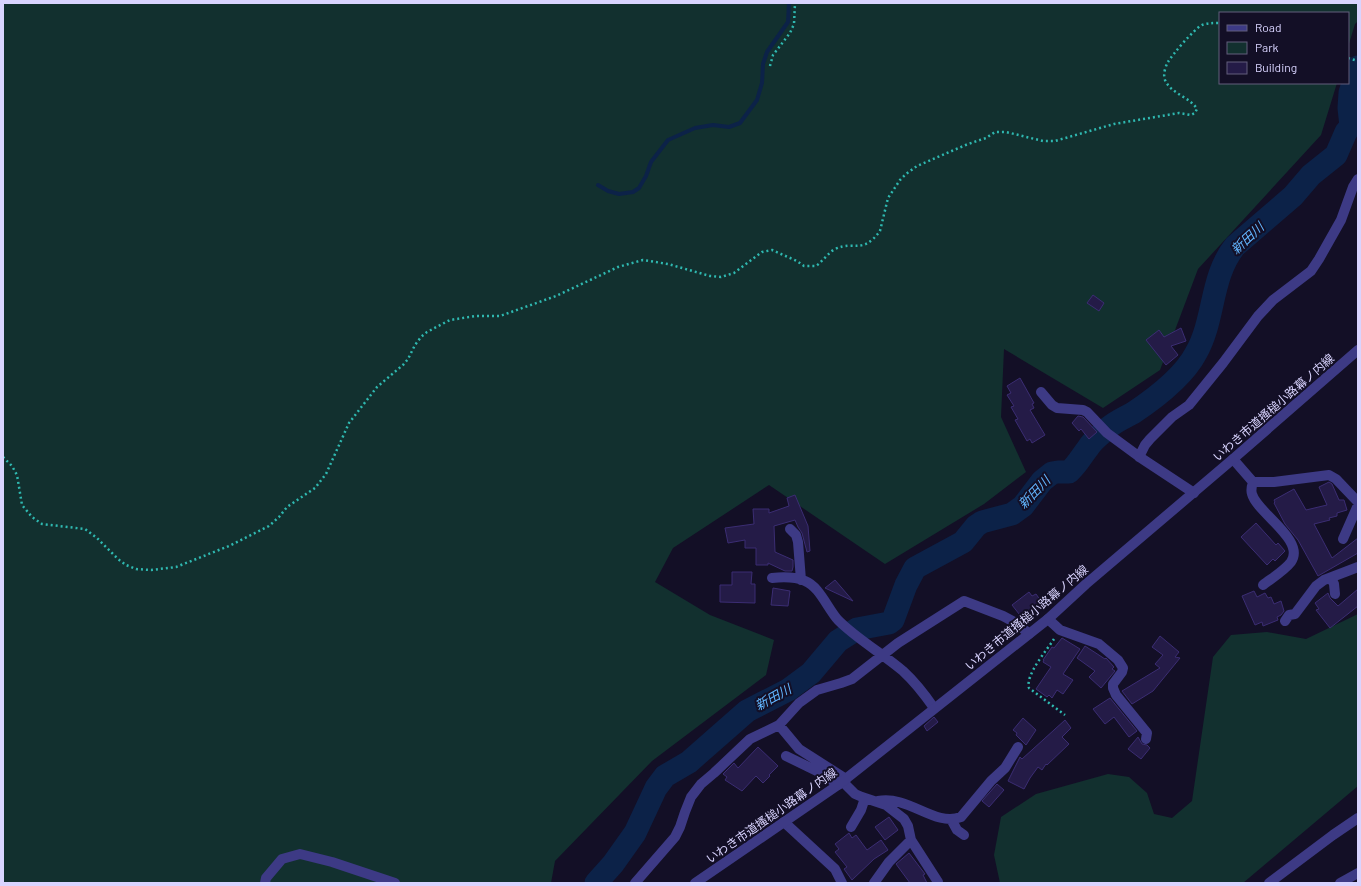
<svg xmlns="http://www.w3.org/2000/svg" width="1361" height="886" font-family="Barlow,'Noto Sans JP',sans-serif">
  <rect width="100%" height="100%" fill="#130f26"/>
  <path fill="#12302f" d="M3 3H1358V21L1355 24 1348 47V13H1220V83H1337L1321 135 1198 269 1160 370 1103 408 1004 349 1001 417 1026 472 984 504 885 564 769 485 673 548 655 582 710 615 774 640 766 675 652 761 555 861 551 883H3Z
    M1358 614V786L1243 883H1000L994 855 1001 817 1036 794 1108 774 1129 777 1147 793 1154 814 1172 818 1192 801 1213 657 1231 635 1267 632 1306 639Z"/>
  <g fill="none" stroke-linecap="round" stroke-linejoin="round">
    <path stroke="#0c2248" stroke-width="4" d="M598 185 608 191 619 194 633 192 639 188 646 176 651 162 668 140 695 128 713 125 729 127 740 123 757 100 762 83 763 64 767 52 788 22 789 3"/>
    <path stroke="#0c2248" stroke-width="23" d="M596 883 613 864 635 833 656 788 665 776 689 762 747 711 788 690 811 673 838 641 857 629 889 623 893 620 906 585 915 568 963 542 976 526 982 522 1012 514 1023 506 1042 481 1052 473 1058 472H1069C1077 465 1081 457 1088 448 1092 441 1100 435 1107 429 1114 422 1124 418 1133 413 1154 399 1184 376 1196 353 1215 320 1210 277 1235 246L1293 196 1311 175 1336 155 1346 132 1351 126 1349 108 1350 93 1358 67"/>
  </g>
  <path fill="#241b47" stroke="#3b2d73" d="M1093 295 1104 303 1099 311 1087 303Z
    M1181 328 1186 341 1171 346 1178 355 1166 365 1146 340 1159 330 1164 337Z
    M1020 378 1034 403 1032 404 1034 408 1030 410 1045 435 1032 443 1030 439 1027 441 1015 420 1018 419 1011 407 1014 406 1007 395 1011 393 1007 386Z
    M1078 416 1083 417 1097 432 1089 439 1081 429 1079 431 1072 423Z
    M1329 482 1332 484 1339 500H1344L1347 510 1337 513V516L1329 518 1330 520 1314 524 1332 558 1358 538V553L1318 576 1298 540 1285 524 1274 503 1275 502 1274 500 1294 489 1306 510 1327 505 1319 487Z
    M795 495 808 526 810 551 807 552 802 533 798 527 795 520 774 526 775 552 793 560V567L792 571H785L768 563V565H756V548H745V540L728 543 725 528 754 524 753 509H769V513L789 506 787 498Z
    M1256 523 1276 545 1278 543 1285 551 1275 561 1273 559 1267 565 1241 537Z
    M732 572H752L751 584H755V603L720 602V585H732Z
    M835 580 853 601 825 588Z
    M773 588 790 591 788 606 771 605Z
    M1358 589V606L1330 628 1316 610 1319 609 1315 603 1328 593 1330 598 1338 606Z
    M1254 591 1257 597 1265 593 1268 598 1271 597 1274 604 1281 601 1284 611 1281 615 1277 617 1278 620 1263 626 1262 622 1255 625 1242 596Z
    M1029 592 1032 596 1036 594 1043 604 1040 605 1041 606 1023 619 1012 605Z
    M1160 636 1179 652 1175 657 1180 658 1153 691 1132 704 1122 691 1160 668 1155 664 1163 655 1152 647Z
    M1062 638 1080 649 1063 674 1073 680 1063 694 1057 690 1052 698 1049 695 1047 697 1036 689 1051 667 1043 662 1044 660H1043L1052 647 1054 648Z
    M1085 646 1105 659 1106 658 1114 667 1112 669 1115 671 1101 688 1089 677 1095 671 1077 658Z
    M1110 698 1137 731 1129 737 1114 717 1105 724 1093 709Z
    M934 717 938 722 927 731 924 726Z
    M1023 718 1036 730 1026 745 1016 735 1017 733 1013 730Z
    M1065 720 1071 728 1062 737 1069 744 1047 765 1046 764 1042 770 1038 767 1030 778 1024 789 1008 781 1020 757 1022 759Z
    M1138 737 1142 744 1147 745 1150 748 1141 759 1128 749Z
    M758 747 778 766 769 775 770 776 763 783 756 776 742 791 725 780 727 777 723 774 734 763 738 768Z
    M997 784 1004 790 989 807 982 801Z
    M889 817 898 830 885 840 875 827Z
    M849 833 852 838 856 835 867 850 881 840 888 850 874 859 852 880 844 869 847 867 835 852 839 849 835 844Z
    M909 853 925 874 923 875 927 883H910L896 864Z"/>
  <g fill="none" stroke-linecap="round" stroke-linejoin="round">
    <path stroke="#2fb8b0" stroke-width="2.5" stroke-dasharray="2 3" stroke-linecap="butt" d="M1348 58 1358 61
      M770 66 773 55 790 33 794 24 795 3
      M3 457 12 466 17 475 22 505 32 517 42 524 85 529 97 538 118 559 126 565 136 569 151 570 176 567 229 546 269 526 279 517 287 507 315 488 326 474 349 423 377 387 404 364 408 359 415 345 421 337 427 332 446 322 450 320 476 316H500L556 296 618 267 643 260 668 264 710 276 721 277 734 273 762 252 772 250 797 261 804 266H816C823 261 828 253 835 249 856 240 862 255 880 231L888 198 900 180 906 174 917 166 968 144 986 138 995 132H1006L1043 141H1055L1114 124 1179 113 1191 115 1195 113 1197 109C1190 97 1171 94 1165 80 1163 75 1165 67 1168 62 1172 55 1194 29 1202 25 1208 23 1213 23 1220 23
      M1054 639C1047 650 1025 675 1029 688L1065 715"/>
    <path stroke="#3d3a85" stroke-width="10" d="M1041 392 1052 405 1057 408 1083 410 1087 412 1107 433 1141 458 1194 493
      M1139 457 1145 445 1150 439 1172 417 1189 405 1223 363 1258 316 1273 300 1311 271 1319 259 1341 220 1353 187 1358 179
      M1233 459 1253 482C1252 485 1251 491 1252 494 1257 513 1306 540 1291 562 1284 571 1272 578 1263 585
      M1253 482H1274L1329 475 1336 479 1358 502
      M790 529 796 535 798 542 801 580
      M1343 539 1358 505
      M772 578C782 577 796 577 805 581 819 586 828 609 838 620 858 640 882 653 903 671 915 682 925 695 934 708
      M1331 578 1334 584 1335 594
      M1048 619 1060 630 1099 644 1118 660 1123 668 1122 672 1113 684V688L1116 695 1147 733 1146 739
      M1285 621 1289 615 1295 614 1316 586 1324 580 1358 567
      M779 725 799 749 846 779
      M786 756 825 775 838 785
      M842 781 855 794 862 797 886 805 904 819 908 826 911 840 938 882
      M878 801C909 795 934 827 961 817L991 781 1005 768 1018 747
      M951 819 957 830 964 835
      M784 822 835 869 842 883
      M851 827 861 810 865 798
      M635 883 675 837 680 827 685 812 691 797 701 784 714 773 750 739 779 725 799 703 817 690 841 683 852 679 898 643 964 601 1003 616 1018 624 1029 634
      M874 883 889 862 911 840
      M1269 883 1333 835 1358 818
      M1340 883 1358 873"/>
    <path stroke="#3d3a85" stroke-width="10" d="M265 883 266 878 282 859 300 854 332 862 395 883
      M695 883 838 785 1048 619 1086 584 1233 459 1358 350"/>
  </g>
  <g text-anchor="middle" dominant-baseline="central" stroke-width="4" stroke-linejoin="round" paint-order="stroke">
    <g font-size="12" fill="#d9d4ff" stroke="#130f26">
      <text transform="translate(1273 407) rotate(-41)">いわき市道搔槌小路幕ノ内線</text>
      <text transform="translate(1026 617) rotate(-40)">いわき市道搔槌小路幕ノ内線</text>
      <text transform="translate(771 815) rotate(-35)">いわき市道搔槌小路幕ノ内線</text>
    </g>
    <g font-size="13" font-style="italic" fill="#62b6ff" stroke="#130f26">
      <text transform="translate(1247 238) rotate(-43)">新田川</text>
      <text transform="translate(1034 492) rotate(-46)">新田川</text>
      <text transform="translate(773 697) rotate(-29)">新田川</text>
    </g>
  </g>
  <rect width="1361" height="886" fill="none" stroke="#d9d4ff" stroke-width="8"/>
  <rect x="1219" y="12" width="130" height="72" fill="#130f26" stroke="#625e7d"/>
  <rect x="1227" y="25" width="20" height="6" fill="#3d3a85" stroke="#625e7d"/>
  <text x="1255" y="32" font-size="12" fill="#d9d4ff">Road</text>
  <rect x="1227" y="42" width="20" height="12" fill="#12302f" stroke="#625e7d"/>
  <text x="1255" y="52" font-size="12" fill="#d9d4ff">Park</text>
  <rect x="1227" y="62" width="20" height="12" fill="#241b47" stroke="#625e7d"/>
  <text x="1255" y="72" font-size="12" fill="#d9d4ff">Building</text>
</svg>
